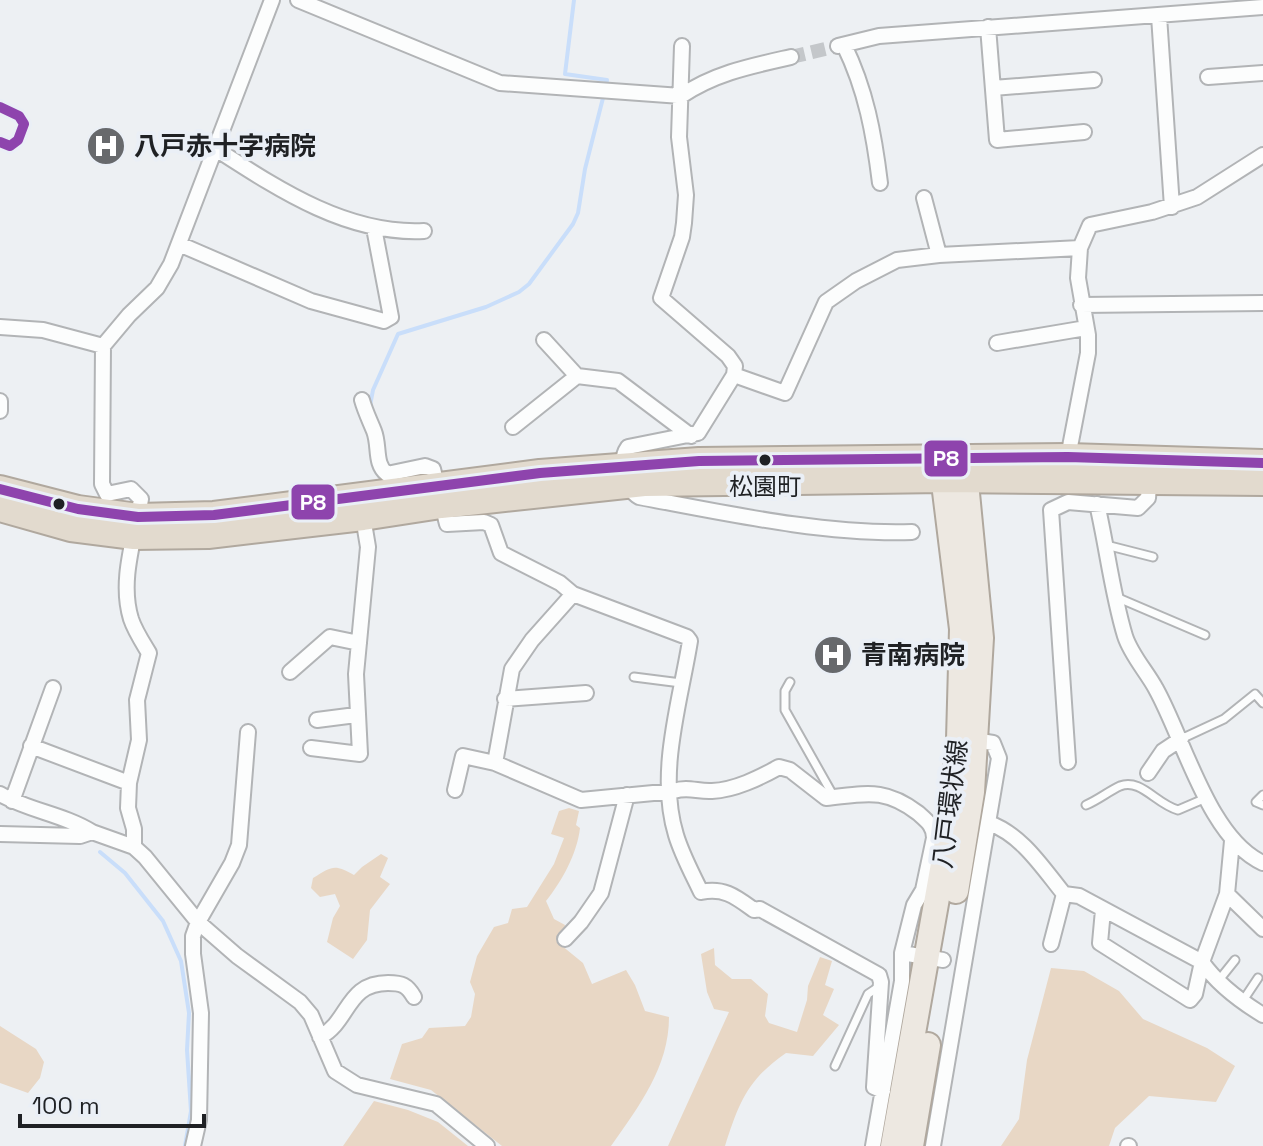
<svg xmlns="http://www.w3.org/2000/svg" width="1263" height="1146" font-family="'Space Grotesk','Noto Sans JP',sans-serif">
  <rect width="100%" height="100%" fill="#edf0f3"/>
  <path fill="#e8d7c5" d="M569 808 579 811 576 825 580 828C577 854 562 881 546 901L554 919 565 925 561 945 583 963 592 984 626 970 635 985 645 1011 669 1017C669 1067 639 1106 611 1146H502L431 1090 390 1079 402 1044 422 1038 429 1028 465 1026 471 1017 475 994 470 982 477 956 494 927 508 923 512 909 527 907 554 864 564 838 551 834 559 811Z
    M381 854 388 858 380 877 390 884 370 910 367 940 353 959 327 942 333 918 340 906 335 894 320 897 311 888 313 878C333 866 334 864 354 875L362 867Z
    M714 948 715 965 732 979H751L768 994 765 1016 769 1023 797 1032 807 1000 808 986 820 957 832 961 825 985 834 989 823 1015 839 1025 813 1056 786 1053C747 1080 739 1103 725 1146H668L729 1012 714 1009 707 992 701 954Z
    M1051 968 1084 971 1119 991 1143 1019 1207 1048 1235 1066 1216 1102 1149 1096 1115 1128 1109 1146H1001L1019 1119 1027 1060Z
    M0 1026 36 1049 44 1062 40 1078 28 1093 0 1083Z
    M374 1101 408 1110 438 1122 468 1146H343Z"/>
  <g fill="none" stroke-linecap="round" stroke-linejoin="round">
    <path stroke="#c9defa" stroke-width="4" d="M574 0 565 74 607 80 606 85
      M370 406 373 390 398 334 486 307 519 292 529 284 573 224 578 213 585 169 604 94
      M100 852 125 873 163 921 181 961 189 1013 187 1050 191 1111 185 1146"/>
    <path stroke="#c4c7ca" stroke-width="14" stroke-dasharray="14 7" stroke-linecap="butt" d="M791 57 838 46"/>
    <defs>
      <path id="lane" d="M0 107 19 116 24 124 18 140 10 146 0 142
        M1106 545 1153 557
        M1116 597 1205 635
        M634 677 681 683
        M790 682 785 691V710L834 797
        M1181 739 1224 719 1255 694 1263 703
        M1263 795 1256 802 1263 805
        M1086 805C1098 800 1109 791 1120 786 1141 778 1156 804 1178 810L1206 798
        M1219 980 1235 960
        M1242 1002 1258 978
        M835 1066 868 994 880 986"/>
      <path id="street" d="M272 0 171 264 157 288 129 315 103 346 102 484 107 494 131 489 141 499C135 538 119 580 131 619 135 631 143 643 149 653L137 700 139 740 129 783 128 808 134 829V847L145 857 198 922 237 956 300 1002 311 1015 335 1071 357 1085 436 1104 487 1146
        M298 0 500 83 681 96C715 73 751 66 791 57
        M1159 16 1172 207
        M988 27 997 140 1084 132
        M844 45C866 90 874 134 880 183
        M682 46 679 137 686 195 684 223 682 237 661 298 728 356 735 366 734 375 698 433 628 447C618 461 625 489 639 497 725 513 825 535 912 532
        M838 46 879 36 1263 7
        M1208 77 1263 73
        M993 88 1094 80
        M216 149C278 189 347 235 424 231
        M924 198 939 255
        M179 244 311 301 384 321 391 317 374 228
        M1081 305 1263 303
        M0 327 43 330 103 346
        M544 340 577 376
        M997 343 1086 328
        M734 375 785 393 826 302 856 281 897 260 939 255 1080 248
        M362 400C365 411 370 421 374 431 380 446 374 464 387 474L425 466 433 469 447 524 484 522 491 525 501 553 560 583 573 594 687 637 690 641C680 703 657 773 676 835 682 855 692 873 701 892 724 887 736 897 754 910L760 909 879 975 881 982 874 1087 883 1091
        M0 401V411
        M513 427 577 376 618 381 691 436
        M1068 457 1088 353V335L1078 278 1080 248 1090 225 1152 212 1197 197 1263 155
        M1097 504C1107 547 1112 593 1125 636 1131 655 1147 672 1156 689 1184 739 1209 839 1263 863
        M290 672 330 637 359 643
        M505 699 586 693
        M317 720 356 715
        M31 746 129 783
        M311 748 360 754 356 674 368 547 363 517
        M1068 762 1051 510 1068 502 1138 508 1148 498 1150 476
        M495 763 512 669 532 640 573 594
        M1148 773 1163 751 1181 739
        M455 790 463 756 495 763 581 800 674 791C688 786 698 792 712 791 735 790 759 778 779 767L790 770 826 798C865 794 884 787 918 813 927 821 934 826 934 838L923 890 914 905 902 953V981L873 1146
        M0 794C29 811 63 814 92 832
        M12 801 53 688
        M989 823C1022 835 1042 867 1064 894
        M0 834 80 836 92 832 134 847
        M1227 894 1263 929
        M1103 910 1100 943 1190 1000 1195 994 1202 962 1227 894 1232 841
        M565 939 581 922 601 893 627 795
        M1051 944 1064 894 1079 896 1202 962C1218 985 1240 1001 1263 1015
        M902 953 943 960
        M320 1037C350 1021 346 983 388 983 402 983 407 985 414 997
        M193 1146 199 1120 201 1013 193 954V936L198 922 232 863 239 845 248 732
        M933 1146 999 758 993 743 968 739
        M1128 1146H1129"/>
      <path id="primary" d="M956 891 972 792 981 638 964 462
        M893 1146 951 819 959 739 962 629 941 459
        M911 1146 928 1045"/>
      <path id="highway" d="M0 489 78 509 138 517 214 515 540 473 699 461 1068 457 1263 463
        M0 508 71 528 134 536 208 535 363 517 441 505 644 483 943 479 1263 482"/>
    </defs>
    <use href="#lane" stroke="#b2b4b6" stroke-width="11"/>
    <use href="#street" stroke="#b2b4b6" stroke-width="18"/>
    <use href="#primary" stroke="#b0a89e" stroke-width="28"/>
    <use href="#highway" stroke="#b0a89e" stroke-width="30"/>
    <use href="#lane" stroke="#fcfdfd" stroke-width="7"/>
    <use href="#street" stroke="#fcfdfd" stroke-width="14"/>
    <use href="#primary" stroke="#ede8e1" stroke-width="24"/>
    <use href="#highway" stroke="#e2dace" stroke-width="26"/>
    <defs>
      <path id="bus-1" d="M0 107 19 116 24 124 18 140 10 146 0 142
        M0 489 78 509 138 517 214 515 540 473 699 461 1068 457 1263 463"/>
    </defs>
    <use href="#bus-1" stroke="#eaeff6" stroke-width="16"/>
    <use href="#bus-1" stroke="#8e44ad" stroke-width="10"/>
  </g>
  <defs>
    <symbol id="hospital-disc" viewBox="-11 -11 22 22"><circle r="9.5" fill="#67696c" stroke="#eaeff6"/><path d="M-5-5h3v3.5h4V-5h3V5h-3V1.5h-4V5h-3Z" fill="#fff"/></symbol>
  </defs>
  <g fill-rule="evenodd">
    <use href="#hospital-disc" x="84" y="124" width="44" height="44"/>
    <use href="#hospital-disc" x="811" y="633" width="44" height="44"/>
  </g>
  <g fill="#1f2124" stroke="#eaeff6" stroke-width="3">
    <circle cx="765" cy="460" r="7"/>
    <circle cx="59" cy="504" r="7"/>
  </g>
  <g text-anchor="middle" dominant-baseline="central" stroke-width="8" stroke-linejoin="round" paint-order="stroke">
    <g font-size="24" fill="#1f2124" stroke="#eaeff6">
      <text x="765" y="486">松園町</text>
    </g>
    <g font-size="26" font-weight="bold" fill="#1f2124" stroke="#eaeff6" text-anchor="start">
      <text x="134" y="146">八戸赤十字病院</text>
      <text x="861" y="655">青南病院</text>
    </g>
    <g font-size="26" fill="#1f2124" stroke="#eaeff6">
      <text transform="translate(950 804) rotate(-83)">八戸環状線</text>
    </g>
  </g>
  <g stroke="#eaeff6" stroke-width="3">
    <rect x="923" y="439" width="46" height="39" rx="8" fill="#8e44ad"/>
    <rect x="290" y="483" width="46" height="38" rx="8" fill="#8e44ad"/>
  </g>
  <g font-size="22" text-anchor="middle" font-weight="bold" fill="#fff">
    <text x="946" y="466">P8</text>
    <text x="313" y="510">P8</text>
  </g>
  <path d="M20 1114v12h184v-12" fill="none" stroke="#1f2124" stroke-width="4"/>
  <text x="32" y="1114" font-size="24" fill="#1f2124" stroke="#eaeff6" stroke-width="6" paint-order="stroke">100 m</text>
</svg>
